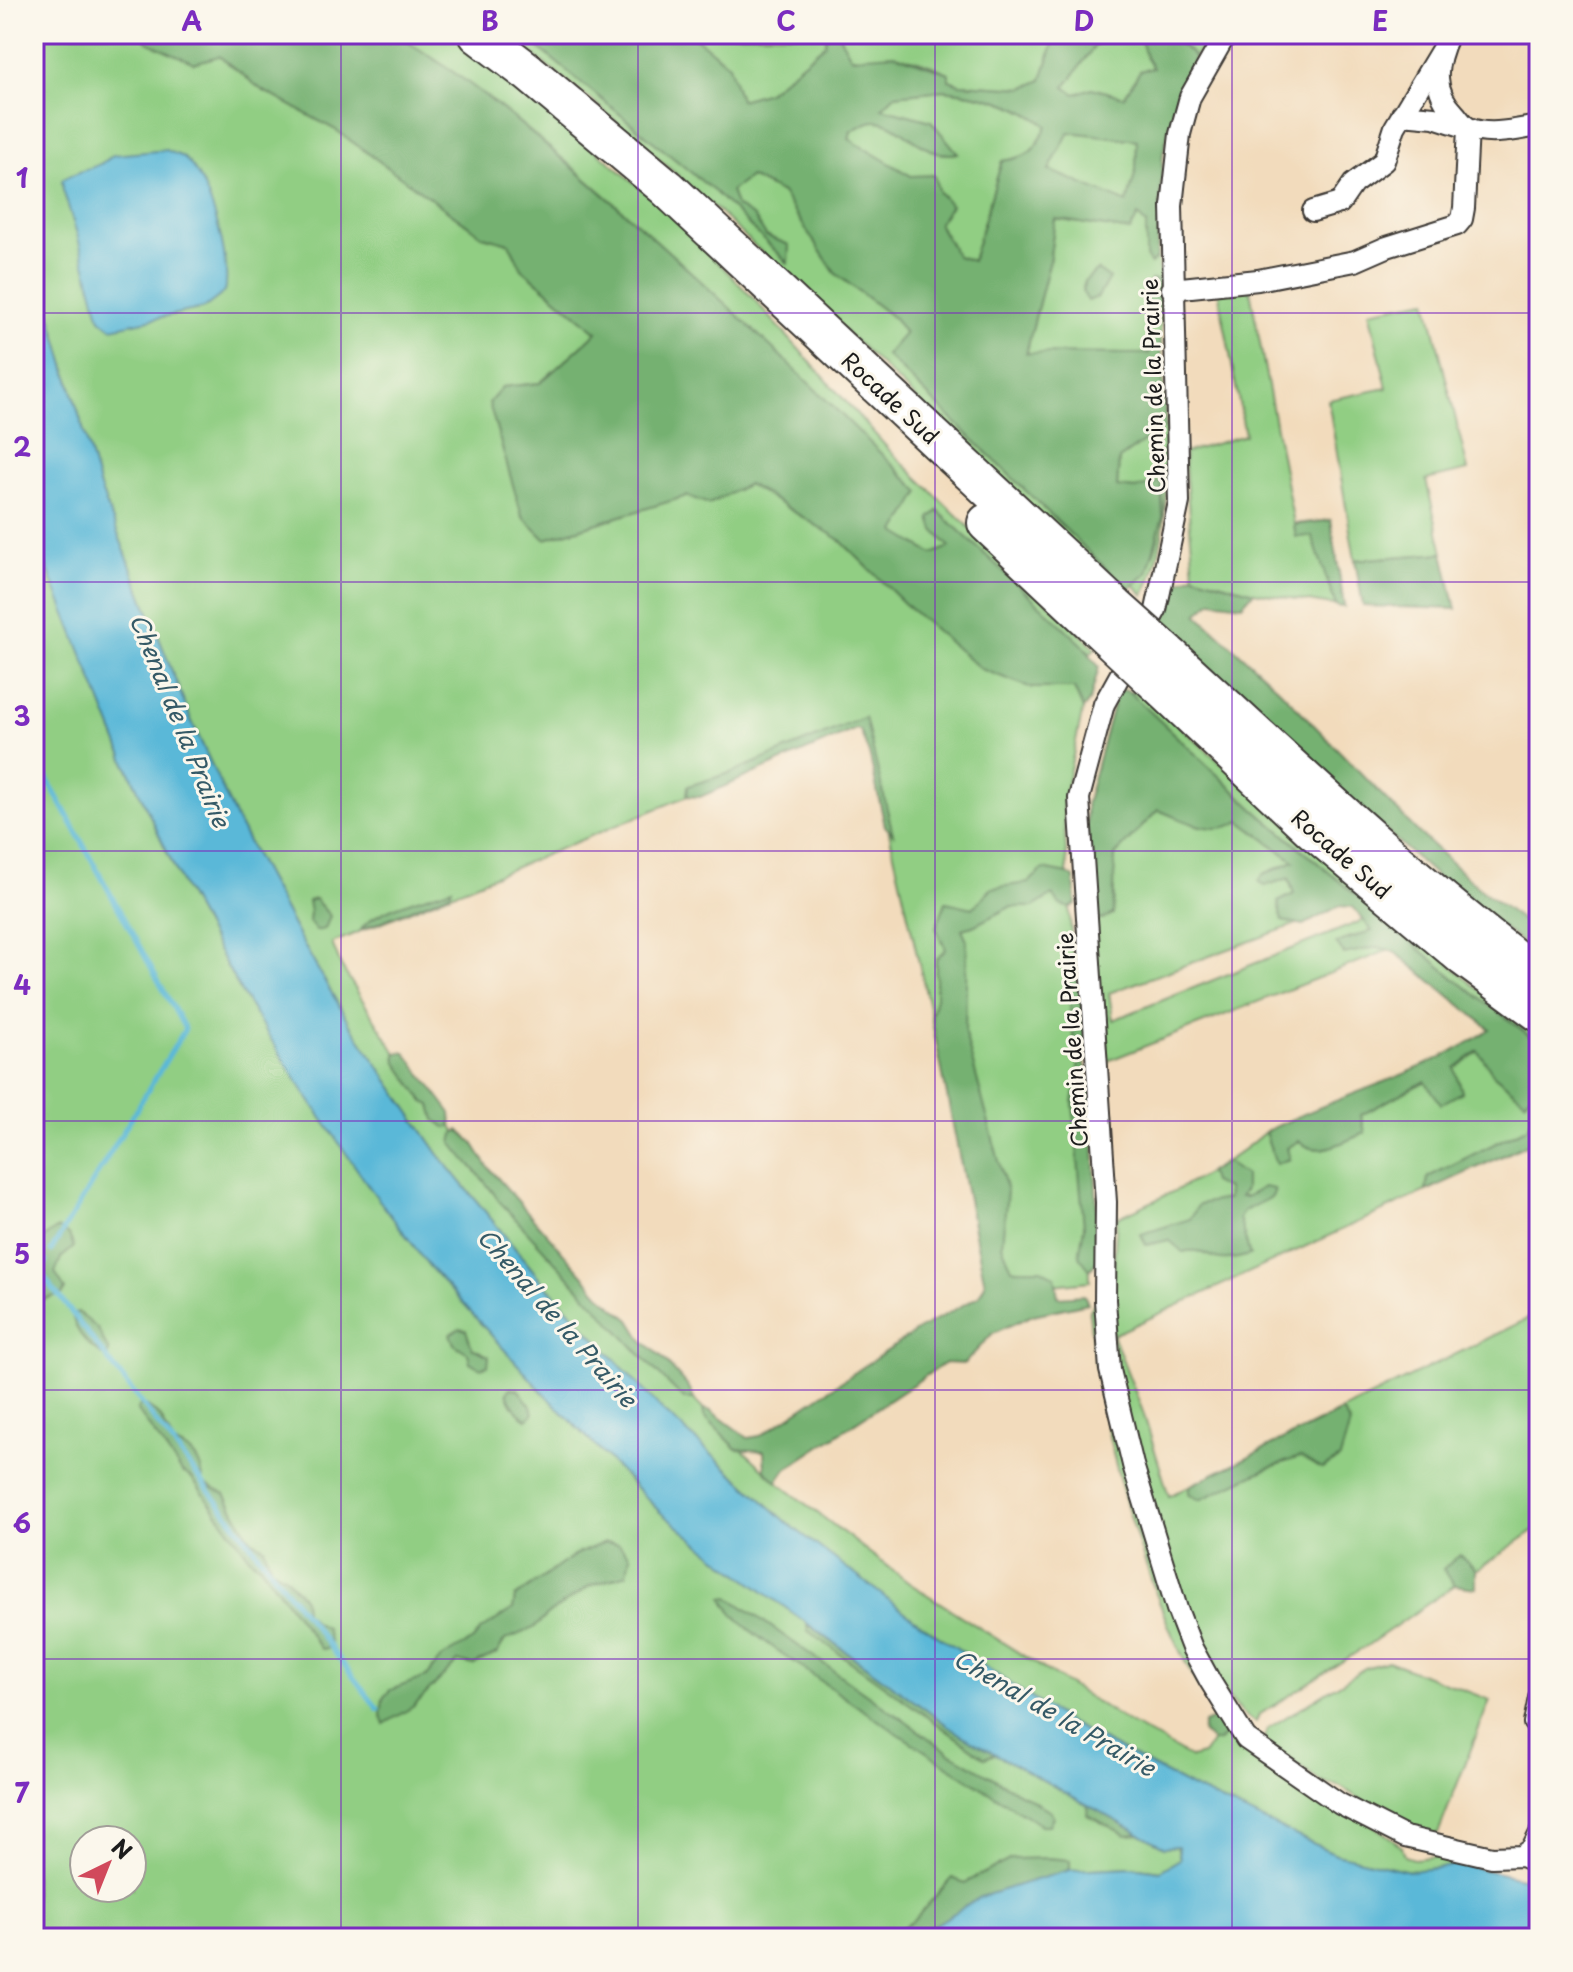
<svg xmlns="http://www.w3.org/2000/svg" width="1573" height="1972" font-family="'Playpen Sans',sans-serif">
  <rect width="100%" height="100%" fill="#fbf7ec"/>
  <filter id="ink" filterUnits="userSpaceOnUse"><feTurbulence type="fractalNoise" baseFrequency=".0125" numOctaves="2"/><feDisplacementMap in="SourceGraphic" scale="16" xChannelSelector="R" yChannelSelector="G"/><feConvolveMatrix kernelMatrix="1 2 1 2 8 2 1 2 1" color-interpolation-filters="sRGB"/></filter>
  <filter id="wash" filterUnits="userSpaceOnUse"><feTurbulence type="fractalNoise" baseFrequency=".006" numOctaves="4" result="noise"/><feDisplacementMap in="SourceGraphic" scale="32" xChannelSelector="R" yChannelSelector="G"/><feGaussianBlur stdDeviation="1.8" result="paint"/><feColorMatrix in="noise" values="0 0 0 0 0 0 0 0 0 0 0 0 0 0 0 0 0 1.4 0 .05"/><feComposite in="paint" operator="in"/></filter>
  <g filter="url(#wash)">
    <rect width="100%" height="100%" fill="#f2dbbc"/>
    <path fill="#91ce83" stroke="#567550" stroke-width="2" fill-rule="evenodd" d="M34 34H142L147 42 219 56 262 90 336 130 483 236 509 243 522 269 597 332 540 383 502 387 545 539 687 496 709 504 747 484 839 539 908 607 1032 688H1074L1083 709 1063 802 1089 1227 1090 1281 994 1291 864 723 332 943 341 966 396 1053 502 1192 725 1433 777 1482 909 1583 1126 1721 1191 1758 1203 1755 1224 1725C1180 1665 1160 1608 1137 1538 1113 1464 1096 1389 1089 1312L1096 1300 1119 1432 1231 1723 1402 1846 1405 1856 1414 1859 1448 1855 1470 1857 1472 1866 1463 1865 1409 1871 1336 1854 1193 1788 1066 1721 918 1622 790 1525 660 1408 540 1279 439 1155 349 1023 298 935 238 823 192 722 100 488 34 257Z
      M394 34H453L493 64 669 212 752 297 891 452 1095 648 1091 653 938 511 931 518 934 530 951 547 933 554 895 532 919 492C809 385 700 276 583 176 523 125 462 73 394 34Z
      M505 34H522L715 192 787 262 789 245 766 236 754 217 736 206 731 191 750 177 782 193 835 273 895 319 905 334 886 355 1128 590 1123 594 719 212 592 100Z
      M691 34H827L825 44 768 92 740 100 729 65Z
      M838 34H1056L1042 80 1024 88 960 84 949 80V73C909 54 894 54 851 58Z
      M1108 34H1151L1142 40 1154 68 1140 71 1124 97 1092 88 1075 95 1065 87 1094 47Z
      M1161 34H1210L1195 57 1182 45Z
      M944 90C984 95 1014 102 1047 126 1034 151 1031 157 1002 161L972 261 957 256 911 176 849 140 851 131C856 128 863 124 869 122 899 114 919 161 957 153L931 121 881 108 895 95Z
      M1069 131 1137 140 1136 170 1127 204 1049 170Z
      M1138 215 1146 224V257L1151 264 1157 257 1161 281H1151V318L1160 311 1161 338 1152 335 1149 354H1026L1049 263 1055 219 1130 231Z
      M1249 285 1294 524 1331 520 1344 607 1254 592 1194 575 1184 453 1245 435 1218 290Z
      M1427 300 1468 470 1426 480 1443 553 1355 560 1328 400 1387 388 1369 311Z
      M1166 426C1166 484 1170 542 1144 595L1134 585C1161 560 1163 516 1161 482L1136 489 1117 488 1119 459Z
      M34 533 127 766 183 886 241 992 429 1266 539 1388 660 1512 724 1563 961 1735 1164 1847 1177 1846 1180 1859 1160 1871 1132 1867 1070 1870 981 1897 913 1938H34ZM84 1840H132V1888H84Z
      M1136 688 1477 988 1539 1033V1043L1454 978 1255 810 1130 693Z
      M1158 810 1203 827 1240 821 1294 861 1263 874 1265 886 1288 878 1294 894 1278 902 1282 921 1297 924 1109 993 1113 1020 1364 920 1373 932 1347 938 1389 950 1105 1062 1091 910 1113 914 1115 855Z
      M1479 1051 1494 1075 1525 1100 1539 1084V1139L1113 1335 1143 1412 1169 1496 1539 1313V1527L1368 1645 1259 1715 1256 1722C1235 1714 1211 1671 1202 1651 1192 1629 1185 1604 1177 1582 1153 1513 1129 1442 1116 1370 1107 1321 1114 1267 1117 1218 1169 1194 1222 1171 1265 1132L1276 1164 1290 1159 1287 1148 1299 1141C1318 1159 1343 1141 1365 1133L1360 1115 1426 1081 1441 1103 1462 1092 1455 1068Z
      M1388 1661 1490 1700 1439 1831 1435 1836 1410 1829 1339 1786 1323 1783 1268 1744 1264 1738 1267 1729 1365 1668Z"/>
    <path fill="#74b171" stroke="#486646" stroke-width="2" fill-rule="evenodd" d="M142 34H394C464 74 526 128 587 180 703 279 812 385 920 492L896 532 932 554 950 547 934 530 930 518 938 511 1082 644 1099 667 1090 700 1083 709 1074 688H1032L981 669 908 607 839 539 748 484 709 504 687 496 545 539 522 516 489 403 502 387 540 383 597 332 522 269 509 243 483 236 336 130 262 90 219 56 194 63 147 42Z
      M522 34H691L729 65 740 100 768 92 825 44 827 34H838L851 57 894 54 949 73V80L960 84 1024 88 1042 80 1056 34H1108L1094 47 1065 87 1075 94 1092 88 1124 97 1140 71 1153 68 1146 57 1141 40C1162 27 1179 42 1195 57L1177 98 1163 153 1157 257 1151 264 1146 257V224L1138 216 1130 231 1055 219 1049 263 1026 353 1149 354 1152 335 1161 338 1166 426 1119 459 1117 487 1136 489 1161 481 1163 517 1147 573 1128 590 886 355 905 333 895 319 835 273 782 193 750 177 731 191 736 206 754 217 766 236 789 245 788 263 715 192ZM944 90C983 95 1015 101 1047 126 1035 151 1031 157 1002 161L972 261 957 256 938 224 951 205 939 193 934 175 911 176 849 139 851 131C857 128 863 124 869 122 899 114 920 161 958 153L931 121 882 108 895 95ZM1069 132 1137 140 1136 170 1127 203 1049 170Z
      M1097 270 1109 278 1098 297 1088 301 1082 291 1085 281Z
      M1151 280 1161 281 1160 311 1151 318 1147 315 1145 296Z
      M1331 520 1344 607 1336 606 1312 536 1296 537 1294 525Z
      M1443 553 1456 609 1363 606 1355 560Z
      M1194 575 1254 592 1242 605 1212 601 1197 614 1280 690 1418 832 1480 889 1539 933V956L1438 878 1163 629 1158 615 1168 587Z
      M1127 690 1255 810 1454 978 1539 1043V1084L1525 1100 1494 1075 1478 1051 1455 1068 1462 1092 1441 1104 1425 1081 1361 1115 1365 1133C1343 1141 1319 1159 1299 1141L1287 1148 1290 1159 1276 1164 1265 1132C1338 1094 1422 1076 1490 1029L1395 952 1378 947 1344 954 1336 943 1372 931 1353 907 1339 906 1304 925 1282 921 1278 902 1294 894 1289 878 1265 886 1259 881 1263 875 1294 861 1240 821C1214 838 1184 820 1158 810L1115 855 1113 914 1098 921 1091 910 1086 805 1117 691Z
      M865 717 893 834 885 826 870 757 860 730 856 729 700 797 687 796 688 786 733 772Z
      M1043 869 1068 874 1074 878 1076 904 1070 908 1060 905 1053 895 1033 907H1010L973 926 962 929 967 940 965 1034 1007 1191 1002 1245 1012 1269H1041L1055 1277 1058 1297 1084 1295 1088 1303 1033 1315 993 1333 964 1364 945 1363 786 1469 777 1482 765 1470 764 1451 737 1449 704 1416 703 1409 711 1411 748 1438 760 1436 918 1330 979 1296 985 1284 931 1016 936 998V960L946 949 936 928 946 902 973 908 992 888 1028 883Z
      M452 888 450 893 361 930C373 909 429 896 452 888Z
      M315 899 330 916 325 929 316 931 309 922 310 912 308 901Z
      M1074 978 1079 981 1089 1051 1084 1060 1092 1092 1099 1259 1090 1270 1079 1256 1084 1227 1073 1103 1079 1062 1071 1025 1069 982Z
      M405 1052 451 1113 452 1126 447 1128 435 1120 431 1105 424 1102 397 1063 396 1053Z
      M1539 1105V1139L1426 1191 1428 1177 1528 1127Z
      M459 1130 473 1143 488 1167 603 1298 630 1320 643 1341 661 1356 690 1389 694 1399H684L652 1367 499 1201C485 1179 468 1164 452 1143L454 1134Z
      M1226 1162 1245 1175V1190L1240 1197H1246L1264 1187 1275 1189 1272 1197 1244 1211 1239 1218 1250 1255C1239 1258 1227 1261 1216 1258 1203 1254 1198 1248 1183 1252L1169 1240 1146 1245 1141 1234 1190 1219 1199 1204 1228 1199 1227 1189 1212 1182 1209 1172Z
      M58 1228 69 1235 74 1247 61 1258 55 1273 65 1289 62 1294 45 1299 34 1288C34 1257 29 1245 58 1228Z
      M78 1312 98 1329 109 1352 106 1358C89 1346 76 1335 72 1314Z
      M460 1328 466 1330 472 1348 489 1356 488 1366 480 1368 470 1362 468 1353 454 1344 450 1334Z
      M510 1388 518 1389 531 1406 533 1414 527 1419C517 1414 511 1404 507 1393Z
      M142 1403 160 1416 174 1444C194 1449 203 1464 203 1483L225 1494 251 1540 264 1547 271 1568 287 1578 304 1599 305 1612 314 1622 326 1628 331 1648 321 1649 260 1566 250 1558 191 1477 182 1472 137 1410Z
      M1342 1411 1350 1424 1340 1458 1322 1469 1300 1457 1268 1468 1200 1500 1189 1495V1486Z
      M605 1542 619 1544 630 1556 627 1574 590 1586 551 1612 534 1628 505 1640 497 1653 473 1665 458 1661 414 1706 384 1724 381 1715 383 1698 390 1690 426 1677 441 1658 473 1640 481 1630 513 1609 515 1597 575 1555Z
      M1460 1555 1476 1570V1588L1455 1585 1443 1569Z
      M729 1597 950 1753 1051 1811 1053 1817 1049 1825H1041C960 1774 879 1723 800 1666 778 1650 734 1624 723 1598Z
      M807 1624 961 1735 995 1754 985 1758 808 1631Z
      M1218 1717 1227 1733 1219 1742H1212L1202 1732 1204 1723Z
      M1088 1805 1140 1834 1126 1835 1087 1815Z
      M1048 1858 1070 1860V1870L981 1897 913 1938H898V1930L913 1921 952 1878 965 1883 1011 1859Z"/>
    <path fill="#5ab8d8" stroke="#3b6a7a" stroke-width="2" d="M167 150C172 153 180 155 184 158 210 179 232 262 225 292L204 308 112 328 100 319 77 234 63 190 62 180C78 170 100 168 113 155Z
      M34 257 100 488 192 722 238 823 298 935 349 1023 439 1155 540 1279 660 1408 790 1525 918 1622 1066 1721 1193 1788 1336 1854 1409 1871 1463 1865 1539 1882V1938H913L981 1897 1028 1882 1070 1870 1132 1867 1160 1871 1180 1859 1178 1846 1164 1847 961 1735 724 1563 660 1512 539 1388 429 1266 370 1188 304 1092 241 992 183 886 127 766 36 540 34 533Z"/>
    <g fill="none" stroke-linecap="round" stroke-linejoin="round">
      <path stroke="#5ab8d8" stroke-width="5" d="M34 755 185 1029 51 1251
        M34 1264 378 1709
        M40 1272 46 1262"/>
    </g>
  </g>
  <g filter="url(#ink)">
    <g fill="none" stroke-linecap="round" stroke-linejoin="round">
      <defs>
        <path id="street" d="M1226 34 1190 97 1180 134 1172 206 1179 502 1156 610 1104 704 1079 798 1106 1202 1105 1300 1110 1370 1133 1465 1177 1609 1192 1648 1210 1681 1246 1739 1340 1804 1405 1837 1492 1857 1522 1856 1539 1864
          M1449 34C1435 65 1431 90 1456 115 1459 119 1464 126 1469 128 1489 137 1519 129 1539 126
          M1313 211 1340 203 1353 184 1384 161 1395 127 1442 49
          M1172 289 1258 280 1355 261 1387 247 1457 225 1462 219 1464 208 1468 128 1434 117 1402 114
          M1539 1698 1534 1723 1539 1728
          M1522 1856 1532 1849 1539 1835"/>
        <path id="highway" d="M478 34 528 72 667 188 1115 607
          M987 523 1095 625
          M1171 657C1291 767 1409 880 1539 977
          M1155 681 1312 829 1464 957 1539 1012"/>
      </defs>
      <use href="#street" stroke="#3c3934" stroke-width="24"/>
      <use href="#highway" stroke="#3c3934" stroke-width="42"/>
      <use href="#street" stroke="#fff" stroke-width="20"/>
      <use href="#highway" stroke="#fff" stroke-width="38"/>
      <defs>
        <path id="highway-bridge" d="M1115 607 1171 657
          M1095 625 1155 681"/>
      </defs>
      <use href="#highway-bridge" stroke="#3c3934" stroke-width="42" stroke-linecap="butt"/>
      <use href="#highway-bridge" stroke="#fff" stroke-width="38"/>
    </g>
  </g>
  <path fill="none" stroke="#7b2cbf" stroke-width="2" stroke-opacity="0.55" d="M341 34V1938M638 34V1938M935 34V1938M1232 34V1938M34 313H1539M34 582H1539M34 851H1539M34 1121H1539M34 1390H1539M34 1659H1539"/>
  <g text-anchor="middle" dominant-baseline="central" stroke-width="6" stroke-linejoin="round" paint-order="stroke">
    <g font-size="22" fill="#1c1c1c" stroke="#fbf7ec">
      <text transform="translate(1152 386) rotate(-92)">Chemin de la Prairie</text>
      <text transform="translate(891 397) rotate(43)">Rocade Sud</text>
      <text transform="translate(1342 853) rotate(41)">Rocade Sud</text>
      <text transform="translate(1071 1040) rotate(-94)">Chemin de la Prairie</text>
    </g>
    <g font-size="24" font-style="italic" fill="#355a67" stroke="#fbf7ec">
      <text transform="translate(181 720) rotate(68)">Chenal de la Prairie</text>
      <text transform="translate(558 1317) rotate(49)">Chenal de la Prairie</text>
      <text transform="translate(1055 1712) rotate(30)">Chenal de la Prairie</text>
    </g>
  </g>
  <rect width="1573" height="1972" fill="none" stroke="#fbf7ec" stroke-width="88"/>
  <g transform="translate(108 1864) rotate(43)"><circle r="38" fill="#fbf7ec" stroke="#a29f99" stroke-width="2"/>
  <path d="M0-6L14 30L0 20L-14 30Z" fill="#d1495b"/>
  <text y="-12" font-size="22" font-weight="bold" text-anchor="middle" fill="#1c1c1c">N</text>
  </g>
  <rect x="44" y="44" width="1485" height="1884" fill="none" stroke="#7b2cbf" stroke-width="3"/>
  <g font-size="26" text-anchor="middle" font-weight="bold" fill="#7b2cbf">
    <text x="192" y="31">A</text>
    <text x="490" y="31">B</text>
    <text x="786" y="31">C</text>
    <text x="1084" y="31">D</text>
    <text x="1380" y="31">E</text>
    <text x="22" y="188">1</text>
    <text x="22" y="457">2</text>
    <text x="22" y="726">3</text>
    <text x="22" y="995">4</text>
    <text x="22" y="1264">5</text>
    <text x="22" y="1533">6</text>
    <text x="22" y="1803">7</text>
  </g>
</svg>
